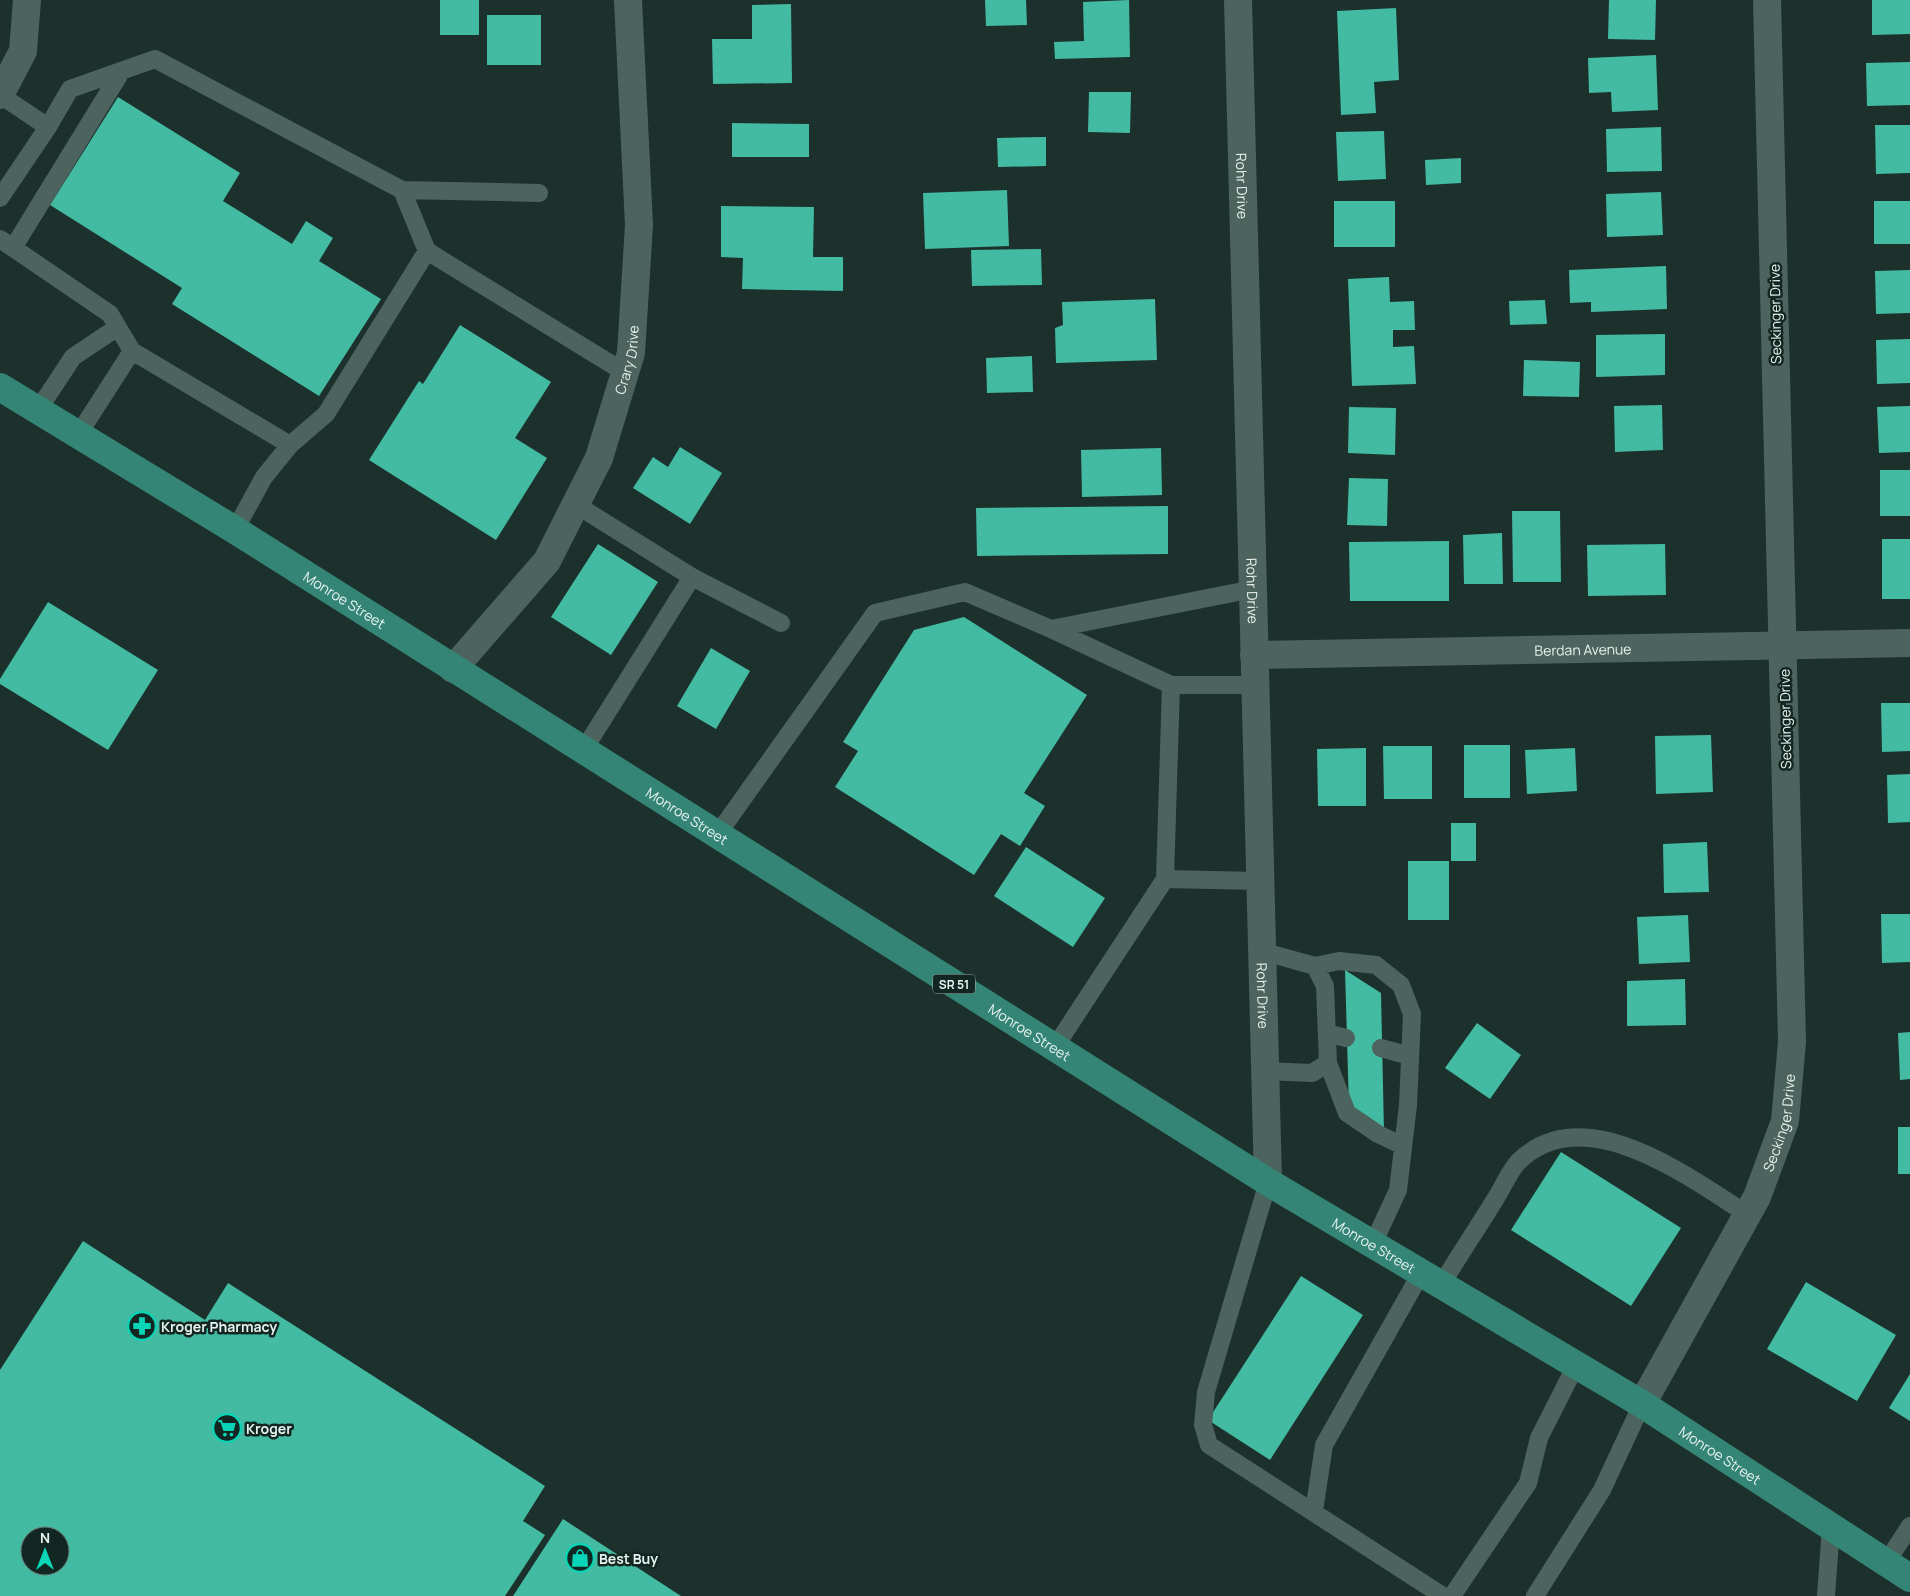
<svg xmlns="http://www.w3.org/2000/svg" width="1910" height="1596" font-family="Manrope,sans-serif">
  <rect width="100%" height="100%" fill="#1d312c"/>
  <path fill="#43baa2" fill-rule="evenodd" d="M440 0H479V35H440Z
    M985 0H1026L1027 25 986 26Z
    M1129 0 1130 57 1055 59 1054 42 1084 41 1083 2Z
    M1609 0H1656L1655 40 1608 39Z
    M1872 0H1910V34L1872 35Z
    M791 4 792 83 713 84 712 39H752V5Z
    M1396 8 1399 80 1374 82 1376 113 1341 115 1337 11Z
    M487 15H541V65H487Z
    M1656 55 1658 110 1612 112 1611 92 1589 93 1588 58Z
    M1910 62V105L1867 106 1866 63Z
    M1089 92H1131L1130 133 1088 132Z
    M118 97 240 173 223 201 292 244 306 221 333 238 319 261 381 299 319 396 172 304 182 288 50 205Z
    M732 123 809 124V157H732Z
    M1875 125H1910V173L1876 174Z
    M1661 127 1662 171 1607 172 1606 129Z
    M1384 131 1386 179 1338 181 1336 132Z
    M1046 137V166L998 167 997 138Z
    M1461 158V183L1426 185 1425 160Z
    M1007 190 1009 246 925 249 923 193Z
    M1661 192 1663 235 1607 237 1606 194Z
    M1334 201H1395V247H1334Z
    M1874 201H1910V244H1874Z
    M721 206 814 207 813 257H843V291L742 289 743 258 721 257Z
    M1041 249 1042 285 972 286 971 250Z
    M1666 266 1667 309 1591 312V302L1570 303 1569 270Z
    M1910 270V313L1876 314 1875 271Z
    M1389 277 1390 302 1414 301 1415 330H1393V347L1414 346 1416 384 1352 386 1348 279Z
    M1155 299 1157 360 1056 363 1055 328 1063 325 1062 302Z
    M1545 300 1547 324 1510 325 1509 301Z
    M460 325 551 382 515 438 547 458 496 540 369 460 419 381 423 384Z
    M1665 334V375L1596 377V335Z
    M1910 339V383L1877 384 1876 340Z
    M1032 356 1033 392 987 393 986 358Z
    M1524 360 1580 362 1579 397 1523 396Z
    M1662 405 1663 450 1615 452 1614 406Z
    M1910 406V452L1879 453 1877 407Z
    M1349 407 1396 408 1395 455 1348 453Z
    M680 447 722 473 690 524 633 488 653 457 668 467Z
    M1161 448 1162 495 1082 497 1081 450Z
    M1880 470H1910V516H1880Z
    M1349 478 1388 479 1387 526 1347 525Z
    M1168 506V554L977 556 976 508Z
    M1512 511H1560L1561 582H1513Z
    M1502 533 1503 584H1464L1463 535Z
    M1882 539H1910V599H1882Z
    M1449 541V601H1350L1349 542Z
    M598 544 658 582 611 655 551 617Z
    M1665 544 1666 595 1588 596 1587 545Z
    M48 602 158 670 108 750 0 684V679Z
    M964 617 1087 695 1024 793 1045 806 1020 846 1001 834 974 875 835 787 858 751 843 742 914 630Z
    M711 648 750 671 716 729 677 706Z
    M1881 703H1910V751L1882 752Z
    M1711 735 1713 792 1656 794 1655 736Z
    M1464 745H1510V798H1464Z
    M1383 746H1432V799H1384Z
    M1366 748V806H1318L1317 749Z
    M1575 748 1577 791 1527 794 1525 750Z
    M1910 774V822L1888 823 1887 775Z
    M1451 823H1476V861H1451Z
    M1707 842 1709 892 1664 893 1663 844Z
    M1026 847 1105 898 1073 947 994 896Z
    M1408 861H1449V920H1408Z
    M1881 914H1910V962L1882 963Z
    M1688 915 1690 962 1639 964 1637 917Z
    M1345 970 1381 993 1384 1132 1349 1108Z
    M1685 979 1686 1025 1627 1026V981Z
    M1477 1023 1521 1055 1490 1099 1445 1068Z
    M1910 1032V1079L1900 1080 1898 1033Z
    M1898 1127H1910V1174H1898Z
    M1561 1152 1681 1228 1631 1306 1511 1230Z
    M83 1241 205 1320 228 1283 545 1486 523 1521 545 1535 505 1596H0V1370ZM30 1536H60V1566H30Z
    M1301 1276 1363 1315 1270 1460 1208 1420Z
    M1806 1282 1896 1335 1857 1401 1767 1349Z
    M1910 1374V1421L1889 1408Z
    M563 1519 681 1596H513Z"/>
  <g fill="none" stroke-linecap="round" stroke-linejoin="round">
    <path stroke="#4d635d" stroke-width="18" d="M48 127 70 89 155 59 402 190 539 193
      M402 190 427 251 624 372
      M0 198 48 127 0 95
      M0 239 110 314 132 351 290 445 264 477 235 530
      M13 248 121 72
      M38 410 73 357 118 327
      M78 435 132 351
      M290 445 326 414 427 251
      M575 504 692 577 583 751
      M692 577 781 623
      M1051 629 1253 589
      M717 835 875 613 965 592 1051 629 1171 685H1255
      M1165 879 1259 881
      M1261 951 1315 966 1325 986 1328 1063 1312 1073 1265 1071
      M1315 966 1339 961 1376 965 1401 985 1412 1014 1408 1105 1398 1190 1373 1244
      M1327 1033 1346 1038
      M1055 1047 1165 879 1171 685
      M1381 1048 1410 1056
      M1328 1063 1347 1113 1378 1134 1403 1146
      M1268 1182 1206 1392 1203 1425 1209 1445 1443 1596
      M1441 1285C1459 1256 1478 1227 1496 1198 1503 1187 1509 1172 1518 1162 1584 1097 1688 1177 1747 1214
      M1314 1511 1324 1445 1421 1273
      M1886 1563 1910 1526
      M1452 1596 1528 1483 1539 1438 1576 1365
      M1535 1596 1602 1490 1642 1404
      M1826 1596 1831 1527"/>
    <g stroke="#4d635d" stroke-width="28">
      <path id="s1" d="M1238 0 1268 1182"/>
      <path d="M0 95 23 51 27 0"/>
      <path id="s2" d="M1254 655 1910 643"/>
      <path id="s3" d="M453 669 547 561 599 458 631 353 639 225 628 0"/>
      <path id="s4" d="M1642 1404 1757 1197 1785 1121 1792 1042 1767 0"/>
    </g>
    <path stroke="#348575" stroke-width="28" id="s5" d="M0 387 235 530 1268 1182 1642 1404 1910 1578"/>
  </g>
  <defs>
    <symbol id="pharmacy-ring" viewBox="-11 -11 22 22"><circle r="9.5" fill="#132722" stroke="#08d5b5" stroke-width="1.5"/><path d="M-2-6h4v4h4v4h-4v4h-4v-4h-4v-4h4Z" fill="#08d5b5"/></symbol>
    <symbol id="supermarket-ring" viewBox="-11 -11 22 22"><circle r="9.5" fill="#132722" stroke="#08d5b5" stroke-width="1.5"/><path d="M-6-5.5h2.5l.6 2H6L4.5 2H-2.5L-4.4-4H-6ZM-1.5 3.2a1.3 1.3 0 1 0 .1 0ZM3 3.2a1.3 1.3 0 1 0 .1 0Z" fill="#08d5b5"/></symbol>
    <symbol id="shop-ring" viewBox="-11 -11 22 22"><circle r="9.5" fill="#132722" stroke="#08d5b5" stroke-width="1.5"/><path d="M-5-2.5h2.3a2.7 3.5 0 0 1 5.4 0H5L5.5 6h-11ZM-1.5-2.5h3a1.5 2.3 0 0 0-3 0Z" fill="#08d5b5"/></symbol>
  </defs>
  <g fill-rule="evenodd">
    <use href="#pharmacy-ring" x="126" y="1310" width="32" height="32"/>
    <use href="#supermarket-ring" x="211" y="1412" width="32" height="32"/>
    <use href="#shop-ring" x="564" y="1542" width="32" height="32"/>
  </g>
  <g text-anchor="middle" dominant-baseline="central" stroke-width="5" stroke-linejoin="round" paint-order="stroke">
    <rect fill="#132722" stroke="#a7b5b2" stroke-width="1" x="933" y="974.5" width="42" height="19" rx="4"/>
    <g font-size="12" font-weight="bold" fill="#e6f2ef">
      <text x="954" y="984">SR 51</text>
    </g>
    <g font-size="14" fill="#e6f2ef" stroke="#132722">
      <text stroke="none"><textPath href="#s1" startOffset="186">Rohr Drive</textPath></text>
      <text transform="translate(1775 314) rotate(-91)">Seckinger Drive</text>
      <text stroke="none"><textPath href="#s3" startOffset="361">Crary Drive</textPath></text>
      <text stroke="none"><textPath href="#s1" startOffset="591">Rohr Drive</textPath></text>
      <text stroke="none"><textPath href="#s5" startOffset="405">Monroe Street</textPath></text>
      <text stroke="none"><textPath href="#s2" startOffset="329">Berdan Avenue</textPath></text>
      <text transform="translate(1785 719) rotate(-91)">Seckinger Drive</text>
      <text stroke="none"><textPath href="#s5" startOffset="810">Monroe Street</textPath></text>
      <text stroke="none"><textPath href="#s1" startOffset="996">Rohr Drive</textPath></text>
      <text stroke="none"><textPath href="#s5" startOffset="1215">Monroe Street</textPath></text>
      <text stroke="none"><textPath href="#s4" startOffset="315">Seckinger Drive</textPath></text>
      <text stroke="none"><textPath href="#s5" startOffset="1620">Monroe Street</textPath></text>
      <text stroke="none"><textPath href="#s5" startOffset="2025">Monroe Street</textPath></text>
    </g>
    <g font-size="14" font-weight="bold" fill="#e6f2ef" stroke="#132722" text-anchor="start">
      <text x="161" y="1326">Kroger Pharmacy</text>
      <text x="246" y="1428">Kroger</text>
      <text x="599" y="1558">Best Buy</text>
    </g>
  </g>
  <g transform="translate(45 1551)"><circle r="24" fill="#132722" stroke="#677874"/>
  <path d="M0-4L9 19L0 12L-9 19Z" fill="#08d5b5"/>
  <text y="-8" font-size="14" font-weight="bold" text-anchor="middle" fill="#e6f2ef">N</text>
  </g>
</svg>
